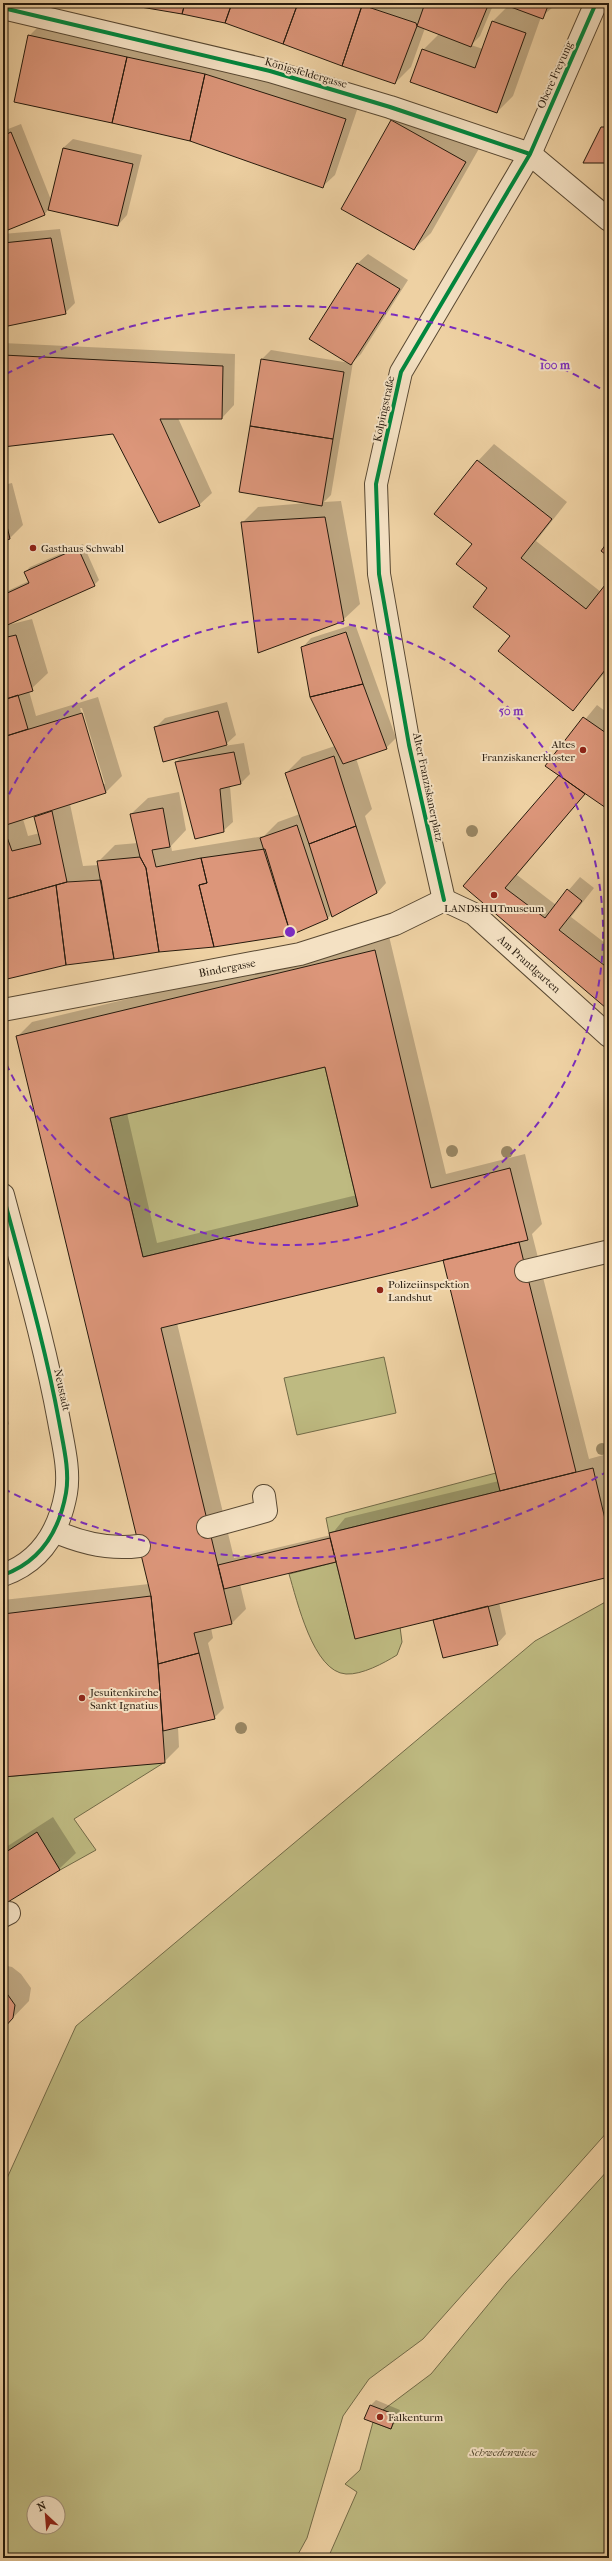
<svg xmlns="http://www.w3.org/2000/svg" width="612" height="2561" font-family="'IM FELL French Canon',serif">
  <rect width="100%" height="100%" fill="#eed1a3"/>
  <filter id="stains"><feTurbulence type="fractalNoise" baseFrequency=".005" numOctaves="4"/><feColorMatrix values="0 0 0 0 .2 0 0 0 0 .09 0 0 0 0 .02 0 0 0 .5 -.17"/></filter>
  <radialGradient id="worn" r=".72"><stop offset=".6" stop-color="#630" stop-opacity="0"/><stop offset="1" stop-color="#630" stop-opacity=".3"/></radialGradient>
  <path fill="#beba81" stroke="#726a47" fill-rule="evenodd" d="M325 1067 358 1206 143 1257 110 1118Z
    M384 1357 396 1413 297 1435 284 1378Z
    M496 1473 500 1491 329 1533 326 1518Z
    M336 1562 355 1638 400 1627 402 1642 397 1655C384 1663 362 1675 346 1674 313 1672 297 1600 289 1574Z
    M609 1600V2130L423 2339 369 2379 343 2416 307 2538 296 2558H3V2187L76 2026 535 1641ZM34 2503H58V2527H34Z
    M165 1762 74 1819 96 1850 60 1870 37 1833 3 1854V1777Z
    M609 2169V2558H328L357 2492 345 2484 360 2470 373 2422 391 2429 396 2415 383 2410 431 2374 506 2283Z"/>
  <path fill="#0003" fill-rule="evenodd" d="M122 3H494L480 36 471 45 483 49 492 22 509 5 503 3H554L552 8 541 17 513 96 497 112 423 50 439 34 425 28 411 67 395 83 225 22Z
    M39 26 216 65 358 107 335 175 322 187 29 36Z
    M408 104 481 145 431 233 414 249 342 208 392 120Z
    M609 121V162L602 128Z
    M21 124 51 200 63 148 73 139 142 155 127 215 118 225 49 209 44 215 3 231V131Z
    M60 229 75 303 65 313 3 319V234Z
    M368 254 408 280 361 354 353 362 331 495 324 502 341 501 360 604 343 620 242 523 258 507 308 503 262 359 271 350 350 363 311 338 358 263Z
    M3 343 235 354 234 405 222 418H178L212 493 199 505 114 432 3 445Z
    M494 444 567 502 536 541 601 592 609 581V668L573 709 511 636 489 588 473 544 436 514 478 461Z
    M12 483 23 525 10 538 3 540V485Z
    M83 544 99 580 94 585 4 626 32 619 48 673 29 691 36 716 98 697 122 776 106 792 70 804 83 866 99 865 98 862 115 845 138 843 131 814 148 798 179 792 186 830 171 846 172 851 264 836 278 822 300 814 286 773 302 757 335 746 302 648 311 638 355 624 396 738 386 748 356 758 372 809 365 816 386 883 377 893 332 914 328 918 66 964 3 979V593L29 581 25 572 30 567ZM80 708H82L105 784H102ZM35 815 40 833 28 836 23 819Z
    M227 702 236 735 224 746 244 743 250 774 241 783 230 786 233 822 223 831 176 762 183 755 155 728 165 718Z
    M597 705 609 714V809L586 793 517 875 556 905 580 877 594 888 571 917 609 946V1008L464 886 560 775 547 766Z
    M389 936 446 1174 525 1154 542 1224 532 1234 589 1459 607 1454 609 1463V1576L499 1602 506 1634 497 1644 434 1620 437 1618 337 1561 240 1584 246 1609 232 1623 211 1628 213 1638 208 1643 224 1708 214 1718 178 1727 179 1747 164 1762 3 1776V1600L149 1584 18 1036 32 1022ZM326 1066 357 1195 157 1243 127 1113ZM446 1258 499 1481 345 1518 331 1535 234 1558 177 1323Z
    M3 1401 9 1424 3 1430Z
    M53 1817 76 1853 59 1869 3 1904V1849Z
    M3 1965 12 1967 21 1974 31 1988 29 2001 3 2028Z
    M376 2400 400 2410 395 2423 390 2428 371 2405Z"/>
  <path fill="#dc967a" stroke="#261a0d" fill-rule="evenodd" d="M117 3H185L182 14Z
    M185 3H232L225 23 182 14Z
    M232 3H298L283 44 225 23Z
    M298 3H363L342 66 283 44Z
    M425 3H489L471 47 417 26Z
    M500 3H549L543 19Z
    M362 5 416 23 417 26 395 84 342 66Z
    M492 21 526 33 497 113 410 82 422 49 475 68Z
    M28 35 127 57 112 123 14 102Z
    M127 57 205 74 190 141 112 123Z
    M205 74 346 119 323 188 190 141Z
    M391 120 466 162 414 250 341 209Z
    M601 127H609V163H583Z
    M11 132 45 215 3 232V136Z
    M63 148 133 164 118 226 48 210Z
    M51 238 66 314 3 327V243Z
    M357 263 400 289 351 365 309 339Z
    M3 355 223 366 222 419H160L200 506 159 523 113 434 3 447Z
    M261 359 344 372 333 439 250 426Z
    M250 426 333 439 322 506 239 492Z
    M477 460 552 519 521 558 586 609 609 580V665L573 711 498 651 510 636 473 607 487 588 456 564 472 544 434 514Z
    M3 509 10 539 3 541Z
    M325 517 344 621 258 653 241 522Z
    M609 540V557L601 551Z
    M78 548 95 586 3 627V595L29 583 24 572Z
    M346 632 363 684 310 697 301 647Z
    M16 635 33 691 3 700V638Z
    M363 684 387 749 343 764 310 697Z
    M18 695 28 729 3 737V700Z
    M218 711 227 745 163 762 154 727Z
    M82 713 106 793 3 826V737Z
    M583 717 609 735V810L545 766Z
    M234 752 241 784 220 789 224 832 195 839 175 762Z
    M334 756 356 826 309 844 285 773Z
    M559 775 585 794 505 888 545 918 567 889 582 901 559 930 609 969V1004L606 1008 463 886Z
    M163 808 170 847 152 850 156 867 201 858 207 883 199 885 214 947 159 952 146 868 140 857 130 814Z
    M52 811 67 882 3 900V826L12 851 41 844 34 817Z
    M297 825 328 919 291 935 260 838Z
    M356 826 377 893 332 917 309 844Z
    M265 849 291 935 214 947 199 885 207 883 201 858Z
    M140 857 146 868 159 952 114 959 97 861Z
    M101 880 114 959 66 965 56 885 67 882Z
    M56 885 66 965 3 980V900Z
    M375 950 431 1188 510 1168 528 1240 161 1328 232 1624 194 1633 199 1653 158 1664 151 1596 16 1036ZM325 1067 358 1206 143 1257 110 1118Z
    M519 1242 576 1472 500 1491 443 1260Z
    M593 1468 609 1536V1577L355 1639 329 1533Z
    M330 1538 336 1562 224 1589 218 1565Z
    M151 1596 158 1663 165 1763 3 1777V1614Z
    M488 1606 498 1645 443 1658 433 1620Z
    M199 1653 215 1719 163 1731 158 1664Z
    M37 1832 60 1870 3 1905V1854Z
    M3 1988 15 2005 13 2018 3 2029Z
    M370 2405 396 2415 391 2429 364 2419Z"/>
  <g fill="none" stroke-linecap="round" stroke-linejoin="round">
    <defs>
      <g id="service">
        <path d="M530 154 609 220"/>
        <path id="s1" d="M3 1010 300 954 395 924 444 900 474 914 609 1036"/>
        <path d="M526 1271 606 1252"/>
        <path d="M208 1527 266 1511 264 1496"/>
        <path d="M54 1531C81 1543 109 1550 139 1546"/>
      </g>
      <path id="minor" d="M3 8 270 71 390 107 530 154
        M444 900 409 745 379 574 376 484 401 372 530 154 596 3
        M3 1195C23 1270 45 1345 59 1421 63 1444 70 1470 66 1493 59 1532 40 1562 3 1575
        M3 1916 9 1913"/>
    </defs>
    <use href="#service" stroke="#584832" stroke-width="24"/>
    <use href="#minor" stroke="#584832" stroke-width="24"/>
    <use href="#service" stroke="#f4e1c3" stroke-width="22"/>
    <use href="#minor" stroke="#f4e1c3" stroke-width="22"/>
    <defs>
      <path id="cycleway" d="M3 8 270 71 390 107 530 154
        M444 900 409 745 379 574 376 484 401 372 530 154 596 3
        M3 1195C23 1270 45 1345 59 1421 63 1444 70 1470 66 1493 59 1532 40 1562 3 1575"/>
    </defs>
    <use href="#cycleway" stroke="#f4e1c3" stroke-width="6"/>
    <use href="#cycleway" stroke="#00873e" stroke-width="4"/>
  </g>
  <g fill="#998764">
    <circle cx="472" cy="831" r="6"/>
    <circle cx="452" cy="1151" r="6"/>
    <circle cx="507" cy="1152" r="6"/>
    <circle cx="602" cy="1449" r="6"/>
    <circle cx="241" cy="1728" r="6"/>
  </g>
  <g fill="none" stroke="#7b2cbf" stroke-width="2" stroke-dasharray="7 5">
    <path d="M4 805A313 313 0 1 1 4 1059"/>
    <path d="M608 1471A626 626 0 0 1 6 1490M6 374A626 626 0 0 1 608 393"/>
  </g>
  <g fill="#8f2418" stroke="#f4e1c3" stroke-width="1.5">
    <circle cx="33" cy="548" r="4"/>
    <circle cx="583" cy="750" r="4"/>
    <circle cx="494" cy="895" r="4"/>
    <circle cx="380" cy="1290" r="4"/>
    <circle cx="82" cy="1698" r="4"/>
    <circle cx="380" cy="2417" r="4"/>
  </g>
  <g text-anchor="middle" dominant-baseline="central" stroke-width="4" stroke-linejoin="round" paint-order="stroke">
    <g font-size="11" fill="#261a0d" stroke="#f4e1c3">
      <text transform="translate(306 73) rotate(16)">Königsfeldergasse</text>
      <text transform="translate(555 75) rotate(-66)">Obere Freyung</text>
      <text transform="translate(384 409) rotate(-78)">Kolpingstraße</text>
      <text transform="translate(428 787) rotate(78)">Alter Franziskanerplatz</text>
      <text stroke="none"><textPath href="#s1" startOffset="564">Am Prantlgarten</textPath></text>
      <text stroke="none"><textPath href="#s1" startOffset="228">Bindergasse</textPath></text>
      <text transform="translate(62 1390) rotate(78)">Neustadt</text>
    </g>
    <g font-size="11" fill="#261a0d" stroke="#f4e1c3" text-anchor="start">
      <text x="41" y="548">Gasthaus Schwabl</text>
      <text x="575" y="744" text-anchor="end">Altes<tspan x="575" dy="13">Franziskanerkloster</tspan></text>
      <text x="494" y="908" text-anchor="middle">LANDSHUTmuseum</text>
      <text x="388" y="1284">Polizeiinspektion<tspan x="388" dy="13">Landshut</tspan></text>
      <text x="90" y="1692">Jesuitenkirche<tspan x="90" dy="13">Sankt Ignatius</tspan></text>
      <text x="388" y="2417">Falkenturm</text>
    </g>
    <g font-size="11" font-style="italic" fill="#544a30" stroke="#f4e1c3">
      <text x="503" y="2452">Schwedenwiese</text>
    </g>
  </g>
  <circle cx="290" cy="932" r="6" fill="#7b2cbf" stroke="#f4e1c3" stroke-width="2"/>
  <g font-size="12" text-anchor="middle" font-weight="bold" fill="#7b2cbf" stroke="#f4e1c3" stroke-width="4" stroke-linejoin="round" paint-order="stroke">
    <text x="555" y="369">100 m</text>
    <text x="511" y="715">50 m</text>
  </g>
  <rect width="612" height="2561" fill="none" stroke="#eed1a3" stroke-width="16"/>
  <rect x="4" y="4" width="604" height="2553" fill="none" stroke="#261a0d" stroke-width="2"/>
  <rect x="8" y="8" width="596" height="2545" fill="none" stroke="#261a0d"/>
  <g transform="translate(46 2515) rotate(334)"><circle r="19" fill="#f4e1c3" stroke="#a2917a"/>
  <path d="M0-3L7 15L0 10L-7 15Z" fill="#8f2418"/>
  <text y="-6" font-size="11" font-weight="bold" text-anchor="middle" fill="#261a0d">N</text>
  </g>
  <rect width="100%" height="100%" filter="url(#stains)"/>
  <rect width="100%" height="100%" fill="url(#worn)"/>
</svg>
